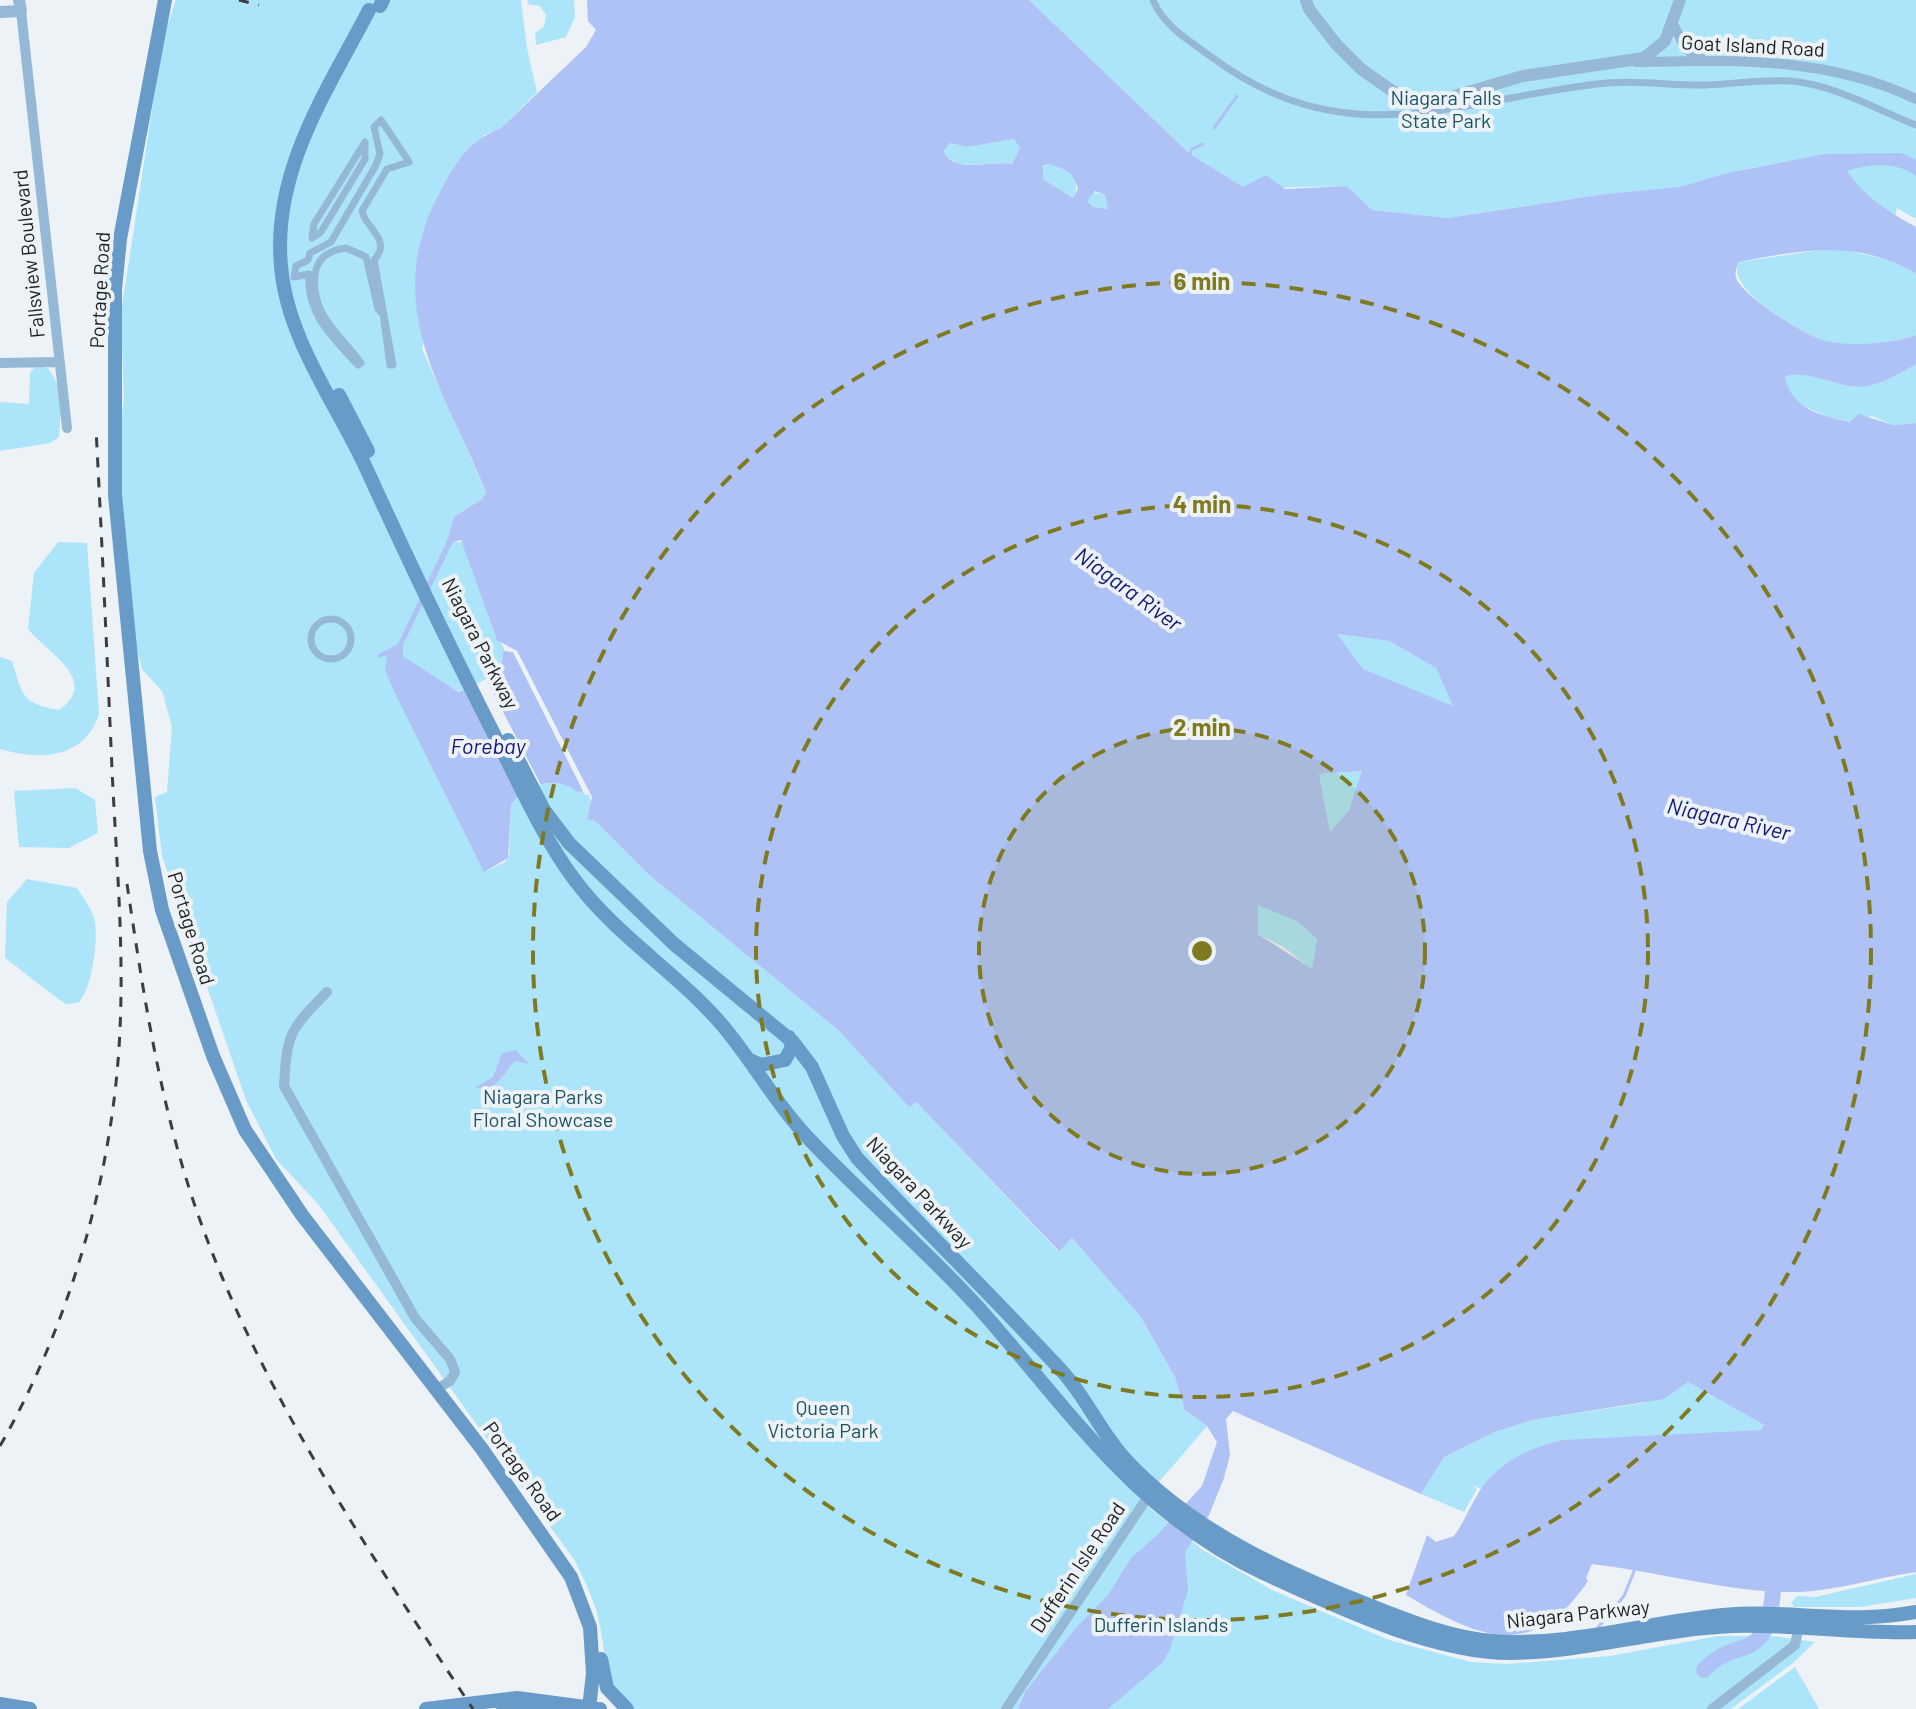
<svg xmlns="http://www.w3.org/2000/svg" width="1916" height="1709" font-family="Barlow,sans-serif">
  <rect width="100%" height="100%" fill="#ecf2f5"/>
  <path fill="#ace5f9" d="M176 0H521L527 48 537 92 501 128 484 135 422 349 486 492 482 499 454 517 448 537 453 542H463L495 635C497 639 501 642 503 646 514 671 475 688 456 692L408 662 402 654H396L486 871 505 862 509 856 511 805C524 784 558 775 577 792L588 790 595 821 648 874 838 1030 909 1107 915 1101 1058 1251 1072 1238 1140 1316 1175 1377 1185 1410 1207 1426 1142 1502 1203 1550 1272 1590 1389 1640 1471 1662 1507 1664 1610 1656 1718 1636H1772L1815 1642 1792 1664 1731 1709H634C602 1687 607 1659 600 1626 596 1603 585 1582 575 1561L318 1204 276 1159 246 1100 162 856 155 797 167 792 172 727 162 691 142 669 126 606 116 468 124 399 121 313 163 38Z
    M528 0H574L575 17 566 37 536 45 535 33 544 27 546 15 540 6 527 4Z
    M1029 0H1916V219L1897 208 1895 216C1874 205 1860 190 1846 170L1787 161 1727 173 1678 188 1605 194 1448 218 1372 210 1347 186 1244 188 1190 154Z
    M1014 139 1020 148 1012 164C992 160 953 175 944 150L950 143 968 147Z
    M1048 164C1065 168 1084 178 1073 198L1043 179V167Z
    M1091 192 1105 195 1109 209 1093 207 1087 201Z
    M1835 248 1895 261 1916 274V335C1892 343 1847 350 1823 341 1802 333 1723 288 1739 262Z
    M1916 364V423L1893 425 1872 416 1851 422 1828 417 1801 405 1787 390 1785 375C1815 371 1831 386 1858 387 1877 387 1900 374 1916 364Z
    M36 365 48 368 62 391 59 437 50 443 0 451V402L29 404 30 373Z
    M58 542 87 543 99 714C85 759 39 761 0 749V657L12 661C22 695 22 704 59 710 101 680 47 653 28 629L34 573Z
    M1336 634 1389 641 1436 668 1454 708 1363 669Z
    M1363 771 1349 810 1330 832 1319 774Z
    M75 788 95 800 98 833 69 848 19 847 14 791Z
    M27 879 77 888C83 898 93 910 95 922 98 942 92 988 79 1002 75 1003 71 1004 67 1004 62 1003 14 964 5 958L7 902Z
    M1258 904 1297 921 1317 939 1312 970 1284 947 1258 934Z
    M1688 1382 1764 1425 1762 1430 1549 1443 1501 1467 1481 1489 1473 1485 1477 1489 1464 1512 1421 1494 1444 1457 1495 1432 1532 1420 1644 1403Z
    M1916 1574V1598L1860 1607H1794L1791 1603 1797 1596 1815 1597Z
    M1795 1667 1819 1709H1738Z"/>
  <path fill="#afc2f6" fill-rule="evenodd" d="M587 0H1029L1190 154 1243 187 1266 175 1285 189 1347 186 1372 210 1448 218 1605 194 1680 187 1727 173 1825 154 1901 153 1916 160V176C1897 161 1868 164 1847 171 1866 198 1887 211 1916 227V274C1861 239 1800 250 1739 262 1736 267 1734 274 1737 280 1746 298 1809 339 1829 342 1856 346 1890 344 1916 335V364C1900 374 1877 387 1858 387 1832 386 1812 370 1785 376 1790 409 1822 416 1850 422L1858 414 1893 425 1916 423V1572C1874 1578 1830 1593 1788 1592 1728 1592 1654 1571 1592 1564L1586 1578 1588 1581C1532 1664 1477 1637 1406 1595L1427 1535 1436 1542 1454 1536C1464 1523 1470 1506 1479 1492 1497 1463 1530 1447 1563 1440L1761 1430 1764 1425 1688 1382 1664 1399 1532 1420 1495 1432 1444 1457 1421 1494 1233 1411 1226 1419 1230 1455 1224 1478 1209 1515 1185 1552 1188 1590 1170 1649 1162 1663 1108 1709H1018L1025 1692 1075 1629 1108 1595 1131 1558 1155 1537 1202 1486 1217 1442 1207 1426 1185 1410 1175 1377 1140 1316 1072 1238 1059 1251 916 1102 909 1107 838 1030 648 874 595 821 587 819 592 797 517 651 497 640 461 540 453 542 403 645V656L458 692C478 685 505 676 503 651L513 652 584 791 577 792C557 774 523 785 511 805L508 858 484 872 392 687 385 670 387 655 379 658 377 655 398 644 446 543 454 517 482 499 486 492C444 388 379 306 440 192 456 162 468 141 501 128L586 47 596 30 588 21ZM1014 139 1020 148 1012 164C992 160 953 175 944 151L950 143 968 147ZM1048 164C1063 168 1074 172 1078 189L1073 198 1043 179V166ZM1095 191 1105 195 1108 209 1093 207 1087 201ZM1337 634 1389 641 1436 668 1453 706 1363 669ZM1362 771 1349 810 1330 832 1319 774ZM1258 905 1297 921 1317 939 1312 969 1258 934Z
    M516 1050 529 1064 515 1061C502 1074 499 1091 475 1088L493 1077 502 1053Z"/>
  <path fill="#ecf2f5" d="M503 645 517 651 590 794 585 795 513 652 504 650Z
    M486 679 541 785 519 796 465 690Z"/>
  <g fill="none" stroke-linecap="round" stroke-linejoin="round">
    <path stroke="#afc2f6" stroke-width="3" d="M1214 128 1237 96
      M1190 154 1192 149 1203 144
      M1596 1630 1624 1596 1635 1569"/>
    <path stroke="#afc2f6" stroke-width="16" d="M1704 1670C1737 1634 1767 1667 1773 1591"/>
    <path stroke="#96b8d7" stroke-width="7" d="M1153 0C1164 27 1190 41 1213 58 1345 156 1454 101 1597 84 1634 79 1670 86 1706 85 1734 84 1763 79 1791 81 1835 85 1875 109 1916 125
      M381 120C391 135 400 148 409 162L387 169 362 211C365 228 393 240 374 260L393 365H390L383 314 378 309 366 257 346 248C329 250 317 258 315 275 311 316 340 334 361 363L358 365C333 338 306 314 309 274L294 277 296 266 308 260 310 253 331 242 376 165 380 154 374 127Z
      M365 142V159L321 232 312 238 314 224Z
      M311 639a20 20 0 1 1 40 0a20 20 0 1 1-40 0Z"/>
    <path stroke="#96b8d7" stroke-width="10" d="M21 11 67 428
      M1673 24 1686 49 1702 59
      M1636 62C1732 60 1827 56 1916 99
      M0 363 58 362
      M327 992C290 1030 287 1032 284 1086L415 1318 450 1359 455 1372 450 1381 437 1389
      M1006 1709 1151 1492
      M1712 1709 1795 1645 1800 1621"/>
    <path stroke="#96b8d7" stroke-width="12" d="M1306 0 1309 9 1336 44 1361 69 1405 100 1427 104 1523 76 1644 58 1665 41 1680 0
      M0 12 21 11 19 0"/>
    <path stroke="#689bc8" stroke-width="14" d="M165 0 120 239 115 289V495L150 851 162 910 213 1056 245 1130 302 1215 482 1449 571 1577 590 1627 593 1673 589 1709
      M380 6 383 0
      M369 10C327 91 272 171 281 266 287 340 337 404 367 470 409 562 452 652 498 742 521 788 543 837 574 879 616 936 678 973 723 1026 754 1063 777 1106 811 1141 865 1198 925 1249 978 1307 1069 1409 1134 1512 1263 1573 1335 1606 1431 1653 1511 1653 1586 1652 1658 1629 1733 1626 1794 1624 1855 1634 1916 1632
      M339 395 368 451
      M508 740 544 810 569 843 674 944 793 1042 812 1067 843 1136 857 1158C924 1229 994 1298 1061 1370 1087 1398 1101 1434 1127 1461 1195 1533 1288 1574 1379 1609 1415 1623 1453 1638 1493 1641 1569 1647 1647 1622 1723 1615 1789 1609 1848 1625 1916 1612
      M748 1059 761 1065 785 1060 792 1047 789 1037
      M601 1659 607 1688 627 1709
      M0 1704 30 1709
      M426 1709 517 1698 600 1709
      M503 1709H544"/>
    <path stroke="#3b3e40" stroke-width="3" stroke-dasharray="10 10" stroke-linecap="butt" d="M239 0 259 5
      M127 884C143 991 159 1099 194 1203 256 1386 367 1549 473 1709
      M0 1446C71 1322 114 1171 120 1029 124 943 116 855 112 769 107 655 102 542 96 429"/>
  </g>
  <circle cx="1202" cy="951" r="223" fill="#7f7a20" fill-opacity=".12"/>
  <g fill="none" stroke="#7f7a20" stroke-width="4" stroke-dasharray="14 10">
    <circle cx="1202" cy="951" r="223"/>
    <circle cx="1202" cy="951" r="446"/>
    <circle cx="1202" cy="951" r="669"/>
  </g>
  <g text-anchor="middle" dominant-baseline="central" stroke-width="8" stroke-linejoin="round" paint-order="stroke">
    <g font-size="20" fill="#1d2021" stroke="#ecf2f5">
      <text transform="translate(1753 45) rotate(3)">Goat Island Road</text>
      <text transform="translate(28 254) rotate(-96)">Fallsview Boulevard</text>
      <text transform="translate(99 290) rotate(-87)">Portage Road</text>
      <text transform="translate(481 643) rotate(63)">Niagara Parkway</text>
      <text transform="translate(192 928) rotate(73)">Portage Road</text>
      <text transform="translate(920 1192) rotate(47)">Niagara Parkway</text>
      <text transform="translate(523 1471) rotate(54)">Portage Road</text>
      <text transform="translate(1077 1567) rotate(-56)">Dufferin Isle Road</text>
      <text transform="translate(1578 1613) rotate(-6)">Niagara Parkway</text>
    </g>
    <g font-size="20" fill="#1c5263" stroke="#ecf2f5">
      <text x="1446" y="97">Niagara Falls<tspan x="1446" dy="23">State Park</tspan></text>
      <text x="543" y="1096">Niagara Parks<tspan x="543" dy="23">Floral Showcase</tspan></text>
      <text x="823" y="1407">Queen<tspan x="823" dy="23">Victoria Park</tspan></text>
      <text x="1161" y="1624">Dufferin Islands</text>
    </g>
    <g font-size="22" font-style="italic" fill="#121878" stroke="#ecf2f5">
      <text transform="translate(1129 588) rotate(36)">Niagara River</text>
      <text x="488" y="745">Forebay</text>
      <text transform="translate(1729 818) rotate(13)">Niagara River</text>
    </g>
  </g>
  <circle cx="1202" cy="951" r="12" fill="#7f7a20" stroke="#ecf2f5" stroke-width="4"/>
  <g font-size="24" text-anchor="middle" font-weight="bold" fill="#7f7a20" stroke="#ecf2f5" stroke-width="8" stroke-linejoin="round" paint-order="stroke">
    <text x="1202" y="290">6 min</text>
    <text x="1202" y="513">4 min</text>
    <text x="1202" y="736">2 min</text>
  </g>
</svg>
